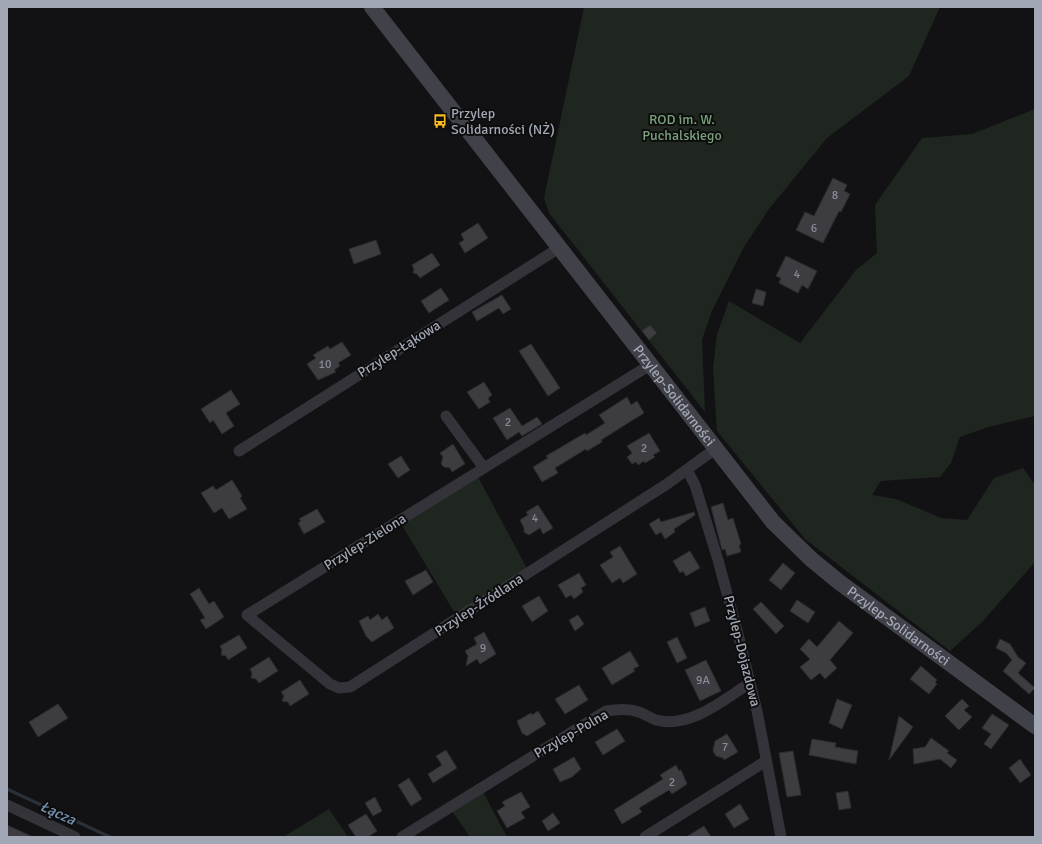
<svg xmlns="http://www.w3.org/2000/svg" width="1042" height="844" font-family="Signika,sans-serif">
  <rect width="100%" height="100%" fill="#121214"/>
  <path fill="#1e261f" d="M584 7H940L909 76 827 138 769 209 744 247 712 311 702 340 705 412 549 213 544 198Z
    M1035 109V416L988 427 960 437 951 463 940 477 881 481 872 495 896 499 941 518 967 520 994 478 1023 468 1035 485V562L983 621 950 651 805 539 717 431 713 368 717 334 729 301 800 343 856 270 877 253 875 205 922 138 972 134Z
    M478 477 530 574 459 620 400 522Z
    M481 788 507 837H470L450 808Z
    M329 809 348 837H283Z"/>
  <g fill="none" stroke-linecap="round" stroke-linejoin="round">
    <path stroke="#283038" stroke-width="3.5" d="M7 789 110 837"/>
  </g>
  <path fill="#3c3c41" stroke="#2c2c30" d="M833 178 847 185 844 191 850 194 841 212 839 211 823 243 796 230 805 212 814 216Z
    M478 223 488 238 465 253 459 243 464 240 461 234Z
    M376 240 381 254 354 264 349 249Z
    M432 253 440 265 420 278 417 274 413 273 414 269 412 265Z
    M786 256 817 271 808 289 802 285 798 293 779 283 781 278 776 276Z
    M441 288 449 300 429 313 421 301Z
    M756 289 766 292 763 306 752 303Z
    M502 295 511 309 503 314 499 308 477 321 472 312Z
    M650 325 657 333 649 340 642 331Z
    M342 342 351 355 338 363 340 366 334 370 336 372 318 380 307 364 316 358 313 355 328 346 330 349Z
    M531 344 560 388 548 396 519 351Z
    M484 382 492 395 488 398 490 402 479 409 467 392Z
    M231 390 240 404 226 413 234 426 222 434 213 420 210 423 201 409Z
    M627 397 631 405 637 401 644 413 601 440 602 442 587 451 586 449 555 468 558 473 542 482 533 467 548 458 546 456 585 433 586 435 605 423 599 415Z
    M510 408 522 426 537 417 542 424 522 436 519 432 507 440 493 418Z
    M649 433 660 451 653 455 655 457 645 463 644 461 638 465 636 462 632 464 627 457 632 453 627 446Z
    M453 444 465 464 452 472 450 468 444 467 441 464 443 457 440 453Z
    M401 456 410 470 398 478 388 464Z
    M232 480 242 496 240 498 247 509 229 519 222 508 214 513 201 493 213 486 216 490Z
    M723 503 728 520 733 518 741 544 739 545 741 552 727 556 725 549 722 550 711 507Z
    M538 505 553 528 543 534 540 528 529 535 524 532V528L520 520 528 515 526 512Z
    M317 509 325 522 304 534 298 523 301 521 299 519Z
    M694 512 695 515 674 529 675 532 665 539 661 532 656 535 649 524 659 518 661 522Z
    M620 546 637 574 623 583 620 578 612 583 600 565 613 557 610 552Z
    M690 551 700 568 686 576 683 571 680 573 673 561Z
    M783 563 795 573 781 590 769 580Z
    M426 570 433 582 413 595 405 581Z
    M579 573 586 585 581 588 583 592 574 599 571 595 566 598 558 585Z
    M199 588 209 604 214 601 224 617 206 629 200 620 205 618 190 594Z
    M539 596 548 611 532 622 522 606Z
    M797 600 815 612 808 623 790 611Z
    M761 602 784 626 776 634 753 609Z
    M705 607 710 621 695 627 690 613Z
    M378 614 382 620 387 616 394 628 372 642 366 636 359 621 368 616 370 620Z
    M578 615 584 624 575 631 569 620Z
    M839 621 853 633 830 660 837 668 825 679 820 673 811 680 800 667 810 659 800 649 809 639 817 647Z
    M484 632 496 654 480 664 477 659 466 666 468 656 465 651 477 644 474 638Z
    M239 635 247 648 228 660 226 656 221 655 222 650 220 646Z
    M677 637 687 658 677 663 667 642Z
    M1000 639 1010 644 1018 657 1026 663 1018 673 1035 688 1029 694 1003 671 1012 660 1006 653 996 648Z
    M630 651 639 666 633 669 635 671 612 685 602 668Z
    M269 657 278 671 259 683 256 679 251 678 252 673 250 669Z
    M706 660 721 691 700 701 685 670Z
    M921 666 937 680 935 682 937 684 929 694 910 679Z
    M300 680 309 694 290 706 288 702 282 701 284 696 281 692Z
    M579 685 588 700 565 714 555 699Z
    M837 699 852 705 842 729 829 723Z
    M962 699 969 706 964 710 972 717 959 730 945 716Z
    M58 704 68 718 38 737 29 722Z
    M538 711 546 724 527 736 522 733 517 721 531 713 532 715Z
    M992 714 1009 725 991 749 984 744 991 734 982 728Z
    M899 716 913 727 889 760Z
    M617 729 625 741 603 755 595 742Z
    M727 734 738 752 724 760 723 758 716 756 713 751 715 741Z
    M931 738 949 751 947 753 957 760 951 768 940 759 914 764 913 749 925 747Z
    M812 739 836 743 835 747 858 751 856 764 809 755Z
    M446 750 457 768 433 783 428 774 442 765 436 756Z
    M793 751 801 795 787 797 779 753Z
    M574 757 581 769 572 777 560 782 553 769Z
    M1020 759 1031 775 1020 783 1009 768Z
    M676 765 679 771 681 770 687 784 672 794 669 790 639 808 642 812 622 824 614 810 663 779 660 775Z
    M409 778 422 799 411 806 398 785Z
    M848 791 851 808 839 810 836 793Z
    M521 792 530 807 521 812 525 818 507 828 497 811 505 806 502 802Z
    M375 797 382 811 373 816 365 803Z
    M740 804 749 819 734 828 725 814Z
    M553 813 560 823 548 831 542 821Z
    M366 814 377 831 368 837H356L348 825Z
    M7 825 33 837H7Z
    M704 826 711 837H686Z"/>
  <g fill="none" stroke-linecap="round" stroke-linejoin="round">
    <path stroke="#333339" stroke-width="11" d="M650 365 247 615 330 684 339 688 350 687 667 484 715 449
      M446 416 484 468
      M239 451 559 248
      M687 470 695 485 718 560 739 638 757 711 781 837
      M7 805 75 837
      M402 837 606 711C617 709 628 708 639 712 645 714 650 718 656 720 690 729 723 700 750 683
      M645 837 766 761"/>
    <path stroke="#414249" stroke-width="16" id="s1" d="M372 7 773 522 811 559 839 582 1035 726"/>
  </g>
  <defs>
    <symbol id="bus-bare" viewBox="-9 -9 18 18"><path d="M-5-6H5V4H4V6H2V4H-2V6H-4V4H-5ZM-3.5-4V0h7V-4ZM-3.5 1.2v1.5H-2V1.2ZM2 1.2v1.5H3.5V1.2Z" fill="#fcbc21" stroke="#0d0d0e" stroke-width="2.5" paint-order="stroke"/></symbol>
  </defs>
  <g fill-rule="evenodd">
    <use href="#bus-bare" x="430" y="111" width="20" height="20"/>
  </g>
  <g text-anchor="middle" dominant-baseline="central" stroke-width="4" stroke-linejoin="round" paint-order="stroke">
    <g font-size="12" fill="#888c98">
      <text x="835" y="195">8</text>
      <text x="814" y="228">6</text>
      <text x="797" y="274">4</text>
      <text x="325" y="364">10</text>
      <text x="508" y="422">2</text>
      <text x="644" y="448">2</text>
      <text x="535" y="518">4</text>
      <text x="483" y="648">9</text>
      <text x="703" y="680">9A</text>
      <text x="725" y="747">7</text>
      <text x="672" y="782">2</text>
    </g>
    <g font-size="14" fill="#a2a7b5" stroke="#0d0d0e" text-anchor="start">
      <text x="451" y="113">Przylep<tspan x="451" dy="16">Solidarności (NŻ)</tspan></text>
    </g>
    <g font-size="14" fill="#78a17c" stroke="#0d0d0e">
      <text x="682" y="119">ROD im. W.<tspan x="682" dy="16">Puchalskiego</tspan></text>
    </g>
    <g font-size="14" fill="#a2a7b5" stroke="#0d0d0e">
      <text transform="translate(399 349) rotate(-32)">Przylep-Łąkowa</text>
      <text stroke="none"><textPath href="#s1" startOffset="492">Przylep-Solidarności</textPath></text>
      <text transform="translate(365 542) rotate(-32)">Przylep-Zielona</text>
      <text transform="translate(479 605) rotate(-33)">Przylep-Źródlana</text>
      <text stroke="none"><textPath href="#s1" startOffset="816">Przylep-Solidarności</textPath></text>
      <text transform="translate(742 651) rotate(76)">Przylep-Dojazdowa</text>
      <text transform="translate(571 734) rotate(-30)">Przylep-Polna</text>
    </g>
    <g font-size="15" font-style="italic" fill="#7794b3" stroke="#0d0d0e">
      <text transform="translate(58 813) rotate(25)">Łącza</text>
    </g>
  </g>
  <rect width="1042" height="844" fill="none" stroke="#a2a7b5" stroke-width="16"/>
</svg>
